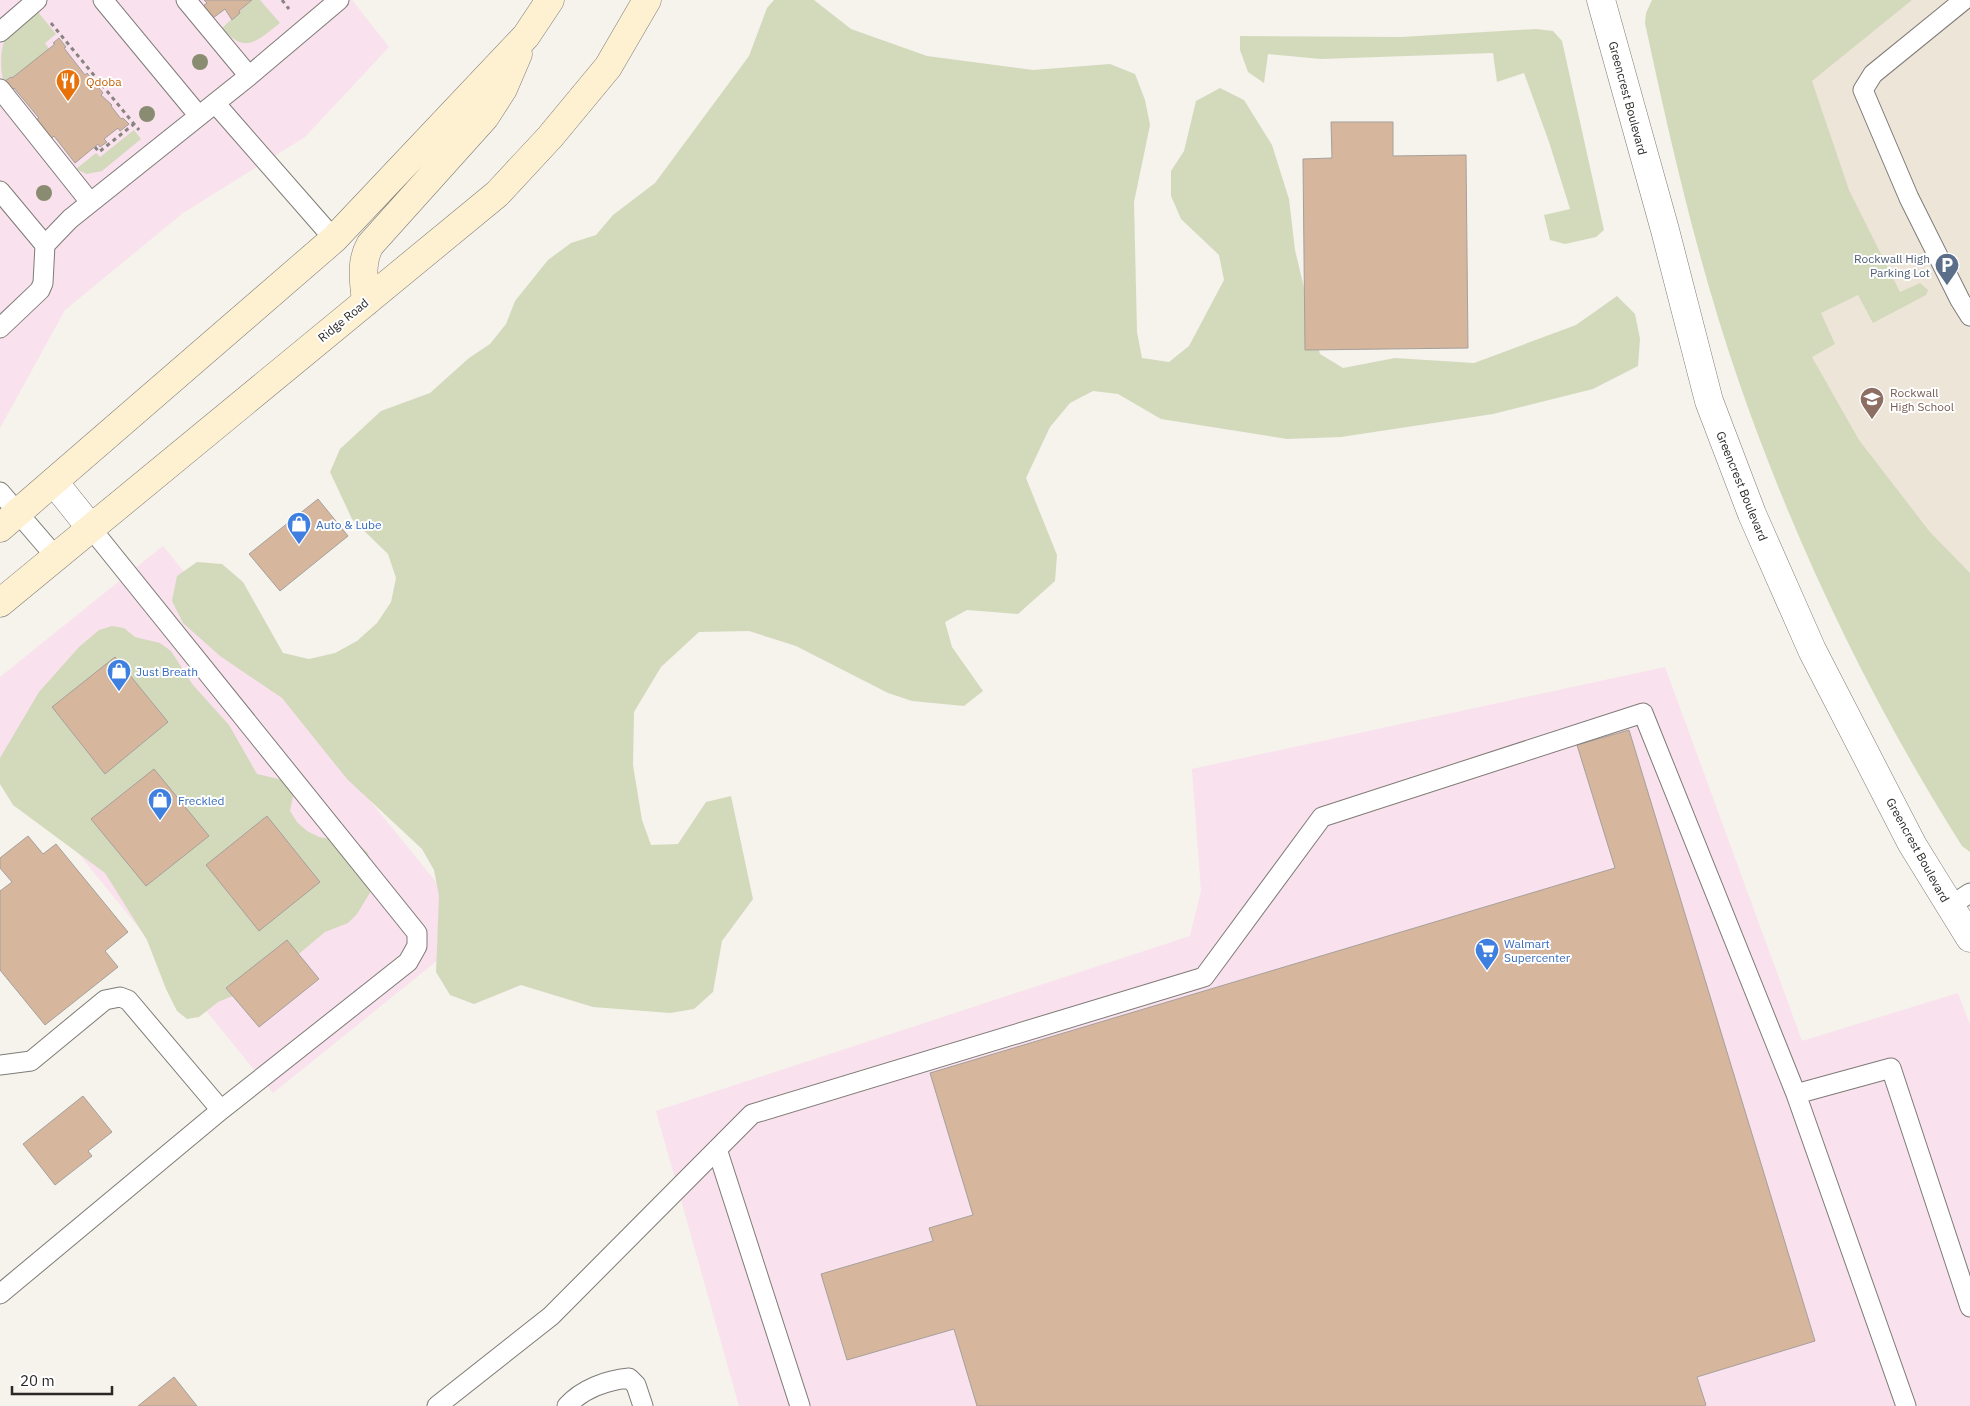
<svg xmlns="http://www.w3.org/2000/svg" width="1970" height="1406" font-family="'IBM Plex Sans',sans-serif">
  <rect width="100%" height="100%" fill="#f6f2ec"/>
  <path fill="#f9e1ed" d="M0 0H352L389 47 305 137 183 213 65 310 0 428Z
    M163 546 475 930 273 1093 0 757V677Z
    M1665 667 1802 1041 1958 993 1970 1025V1406H739L656 1111 1190 936 1201 891 1192 769Z"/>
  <path fill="#eee5d9" d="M1653 0H1970V831Z"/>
  <path fill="#d3dabc" d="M252 0H260L280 23C257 41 245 55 222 28Z
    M774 0H814L851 29 927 56 1033 70 1110 64 1135 74 1145 100 1150 125 1134 202 1137 332 1142 358 1169 362 1189 346 1224 280 1219 255 1181 219 1171 196V171L1184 151 1196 101 1220 88 1244 100 1272 145 1289 199 1295 250 1320 354 1343 368 1395 358 1474 363 1576 325 1617 296 1635 314 1640 339 1638 366 1593 389 1493 414 1341 437 1287 439 1161 419 1118 394 1093 391 1070 403 1050 427 1026 478 1057 555 1055 581 1018 614 967 610 945 622 952 647 983 691 964 706 912 701 888 693 796 646 749 631 699 632 661 667 634 712 633 765 642 820 651 845 678 844 706 802 731 796 753 899 722 941 713 992 694 1009 670 1013 593 1007 521 985 474 1004 450 995 436 972 439 896 434 870 422 849 347 779 282 698 220 656 183 623 172 601 177 576 197 562 222 564 243 582 283 653 309 659 335 653 357 641 377 623 391 602 396 578 388 554 352 519 330 472 340 449 381 411 430 393 469 358 490 344 506 324 515 301 548 260 571 243 596 235 613 215 655 183 749 56 767 8Z
    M1652 0H1912L1812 81 1849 190 1900 292 1920 283 1928 290 1926 295 1873 323 1858 295 1821 313 1835 344 1812 357 1859 440 1930 532 1970 573V852L1962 846C1871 702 1796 546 1740 385 1699 267 1671 145 1645 23L1646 13Z
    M38 12 56 34 45 43 49 49 12 78 10 77 4 82C0 72 0 49 5 40Z
    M1536 29 1553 31 1562 41 1604 230 1596 237 1565 244 1550 240 1544 215 1570 209 1549 142 1524 73 1497 82 1493 53 1321 59 1268 54 1264 83 1248 72 1240 50V36L1401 37Z
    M134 130 141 139 102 171 87 174 76 169 96 153 100 157Z
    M112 626 124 628 135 637 160 643 171 651 193 685 229 725 257 774 283 780 295 786 290 811 297 822 307 831 319 837 358 844 368 853 373 879 371 891 357 914 348 923 325 932 294 958 267 986 230 997 218 1002 199 1017 187 1019 177 1011 166 989 147 940 105 873 13 805 0 784V758L39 692 79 647 99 630Z"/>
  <path fill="#d6b69d" stroke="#a5a09c" d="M204 0H252L239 11 240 13 232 20 225 9 213 18 203 6 207 3Z
    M59 38 66 47 64 48 85 75 87 73 103 93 101 95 112 105 111 106 121 119 123 118 129 124 120 131 118 128 104 139 107 142 100 147 98 144 75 163 54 136 51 139 36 120 39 118 14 88 12 90 5 81 11 77 12 78 55 44 53 43Z
    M1331 122H1393V156L1466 155 1468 348 1305 350 1303 159 1332 158Z
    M318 499 348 536 280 591 249 554Z
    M115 657 168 722 105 774 52 707Z
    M1629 730 1815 1341 1697 1377 1706 1405 1702 1406H977L954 1329 847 1360 821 1274 933 1241 929 1228 973 1215 930 1073 1615 868 1577 745Z
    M154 769 209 836 146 886 91 819Z
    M267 816 320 882 259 931 206 865Z
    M28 836 43 854 56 844 128 932 105 951 118 967 45 1025 0 970V891L12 882 0 868V858Z
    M287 940 319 979 259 1027 226 988Z
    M83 1096 112 1132 88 1151 92 1156 55 1185 23 1144Z
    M174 1377 197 1406H138Z"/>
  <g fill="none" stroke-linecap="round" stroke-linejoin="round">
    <defs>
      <path id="service" d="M103 0 199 116
        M186 0 249 76
        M1964 0 1873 74 1863 90 1909 198 1960 300 1970 316
        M0 32 37 0
        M0 89 90 202
        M215 103 334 239
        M0 191 45 245
        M0 328 40 290 43 283 45 245 70 219 249 76 339 0
        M0 492 55 556
        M1950 906 1970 893
        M0 1065 31 1061 105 1000 120 997 128 1000 221 1110
        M1796 1094 1891 1068 1970 1307
        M717 1149 800 1406
        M0 1294 221 1110 408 962 417 946V933L90 527
        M437 1406 551 1316 752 1114 1204 977 1322 817 1643 713 1796 1094 1906 1406
        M567 1406C582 1389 607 1380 629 1378L636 1385 643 1406"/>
      <path id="minor" d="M54 482 90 527"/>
      <path id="tertiary" d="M1601 0 1665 230 1709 401 1752 514 1812 650 1912 844 1970 938"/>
      <path id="secondary" d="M366 302C364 282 360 263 370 245L485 117 503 89 518 54
        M0 528 334 239 526 36 550 0
        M0 603 497 194 550 137 608 67 647 0"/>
    </defs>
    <use href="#service" stroke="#7f7b76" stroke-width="21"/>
    <use href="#minor" stroke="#7f7b76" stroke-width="29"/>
    <use href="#tertiary" stroke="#7f7b76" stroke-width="29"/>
    <use href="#secondary" stroke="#7f7b76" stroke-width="29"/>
    <path stroke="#888581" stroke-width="3" stroke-dasharray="4 4" stroke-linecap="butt" d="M282 0 289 9
      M51 23 139 130
      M95 147 99 152 134 124"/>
    <use href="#service" stroke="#fff" stroke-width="19"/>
    <use href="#minor" stroke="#fff" stroke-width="28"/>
    <use href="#tertiary" stroke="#fff" stroke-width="28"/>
    <use href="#secondary" stroke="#fdf1d2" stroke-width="28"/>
  </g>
  <g fill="#8a8c71">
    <circle cx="200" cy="62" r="8"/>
    <circle cx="147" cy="114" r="8"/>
    <circle cx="44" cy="193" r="8"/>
  </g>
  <defs>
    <symbol id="restaurant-pin" viewBox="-11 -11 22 30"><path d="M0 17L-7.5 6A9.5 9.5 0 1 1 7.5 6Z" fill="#e8710a" stroke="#fff"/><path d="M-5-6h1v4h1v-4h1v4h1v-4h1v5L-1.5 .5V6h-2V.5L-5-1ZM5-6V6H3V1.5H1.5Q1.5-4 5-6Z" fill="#fff"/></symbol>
    <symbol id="parking-pin" viewBox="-11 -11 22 30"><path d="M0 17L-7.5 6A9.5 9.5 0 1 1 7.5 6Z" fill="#5c6f8a" stroke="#fff"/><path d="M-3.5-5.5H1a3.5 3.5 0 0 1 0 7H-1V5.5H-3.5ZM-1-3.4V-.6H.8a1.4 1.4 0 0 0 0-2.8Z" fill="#fff"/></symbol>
    <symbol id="school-pin" viewBox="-11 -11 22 30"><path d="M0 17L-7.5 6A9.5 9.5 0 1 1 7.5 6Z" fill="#8d6e63" stroke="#fff"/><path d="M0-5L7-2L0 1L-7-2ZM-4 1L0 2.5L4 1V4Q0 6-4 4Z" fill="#fff"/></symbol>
    <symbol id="shop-pin" viewBox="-11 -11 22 30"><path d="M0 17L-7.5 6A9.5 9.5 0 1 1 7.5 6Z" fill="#3f7fe0" stroke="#fff"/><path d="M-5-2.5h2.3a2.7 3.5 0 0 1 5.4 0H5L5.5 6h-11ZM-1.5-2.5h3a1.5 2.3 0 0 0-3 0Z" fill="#fff"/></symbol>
    <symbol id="supermarket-pin" viewBox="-11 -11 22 30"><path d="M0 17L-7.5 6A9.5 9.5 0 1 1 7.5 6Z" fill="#3f7fe0" stroke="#fff"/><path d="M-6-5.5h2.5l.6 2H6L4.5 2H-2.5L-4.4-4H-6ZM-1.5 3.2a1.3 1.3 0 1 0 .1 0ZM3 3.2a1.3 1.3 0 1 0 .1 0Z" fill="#fff"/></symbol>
  </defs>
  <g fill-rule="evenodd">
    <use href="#restaurant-pin" x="54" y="67" width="28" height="38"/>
    <use href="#parking-pin" x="1933" y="251" width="28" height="38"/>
    <use href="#school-pin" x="1858" y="385" width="28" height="38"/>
    <use href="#shop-pin" x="285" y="510" width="28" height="38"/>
    <use href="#shop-pin" x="105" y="657" width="28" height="38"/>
    <use href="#shop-pin" x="146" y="786" width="28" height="38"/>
    <use href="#supermarket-pin" x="1473" y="936" width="28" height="38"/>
  </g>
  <g text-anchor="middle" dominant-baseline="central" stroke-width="4" stroke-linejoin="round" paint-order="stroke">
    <g font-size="12" fill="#c56008" stroke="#fff" text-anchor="start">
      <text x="86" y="81">Qdoba</text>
    </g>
    <g font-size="12" fill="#292826" stroke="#fff">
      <text transform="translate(1628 98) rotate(75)">Greencrest Boulevard</text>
      <text transform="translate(343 320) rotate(-39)">Ridge Road</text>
      <text transform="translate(1742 486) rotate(68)">Greencrest Boulevard</text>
      <text transform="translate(1918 850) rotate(61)">Greencrest Boulevard</text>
    </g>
    <g font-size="12" fill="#4e5e75" stroke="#fff" text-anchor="end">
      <text x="1930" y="258">Rockwall High<tspan x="1930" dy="14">Parking Lot</tspan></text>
    </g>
    <g font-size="12" fill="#785e54" stroke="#fff" text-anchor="start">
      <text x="1890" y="392">Rockwall<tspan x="1890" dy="14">High School</tspan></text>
    </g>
    <g font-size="12" fill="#366cbe" stroke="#fff" text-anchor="start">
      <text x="316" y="524">Auto &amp; Lube</text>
      <text x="136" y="671">Just Breath</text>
      <text x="178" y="800">Freckled</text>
      <text x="1504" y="943">Walmart<tspan x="1504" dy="14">Supercenter</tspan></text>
    </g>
  </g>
  <path d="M12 1386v8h100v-8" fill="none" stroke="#292826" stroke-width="2.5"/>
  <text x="20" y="1386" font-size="15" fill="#292826" stroke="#ffffff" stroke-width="4" paint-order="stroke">20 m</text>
</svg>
